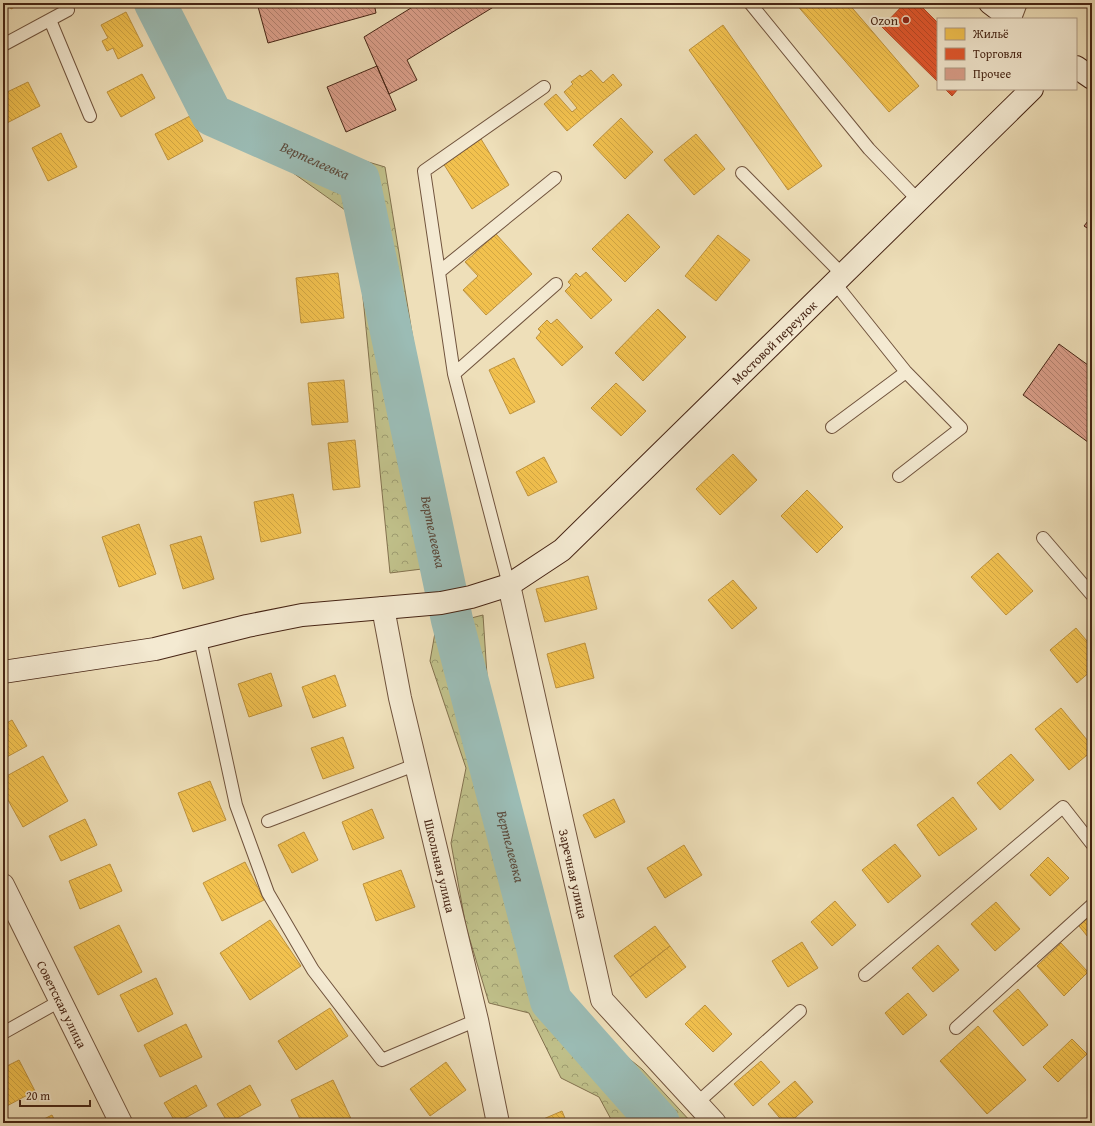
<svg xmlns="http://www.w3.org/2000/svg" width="1095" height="1126" font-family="'Gentium Book Plus',serif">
  <defs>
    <pattern id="forest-crowns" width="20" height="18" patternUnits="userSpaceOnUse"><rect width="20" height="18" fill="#c0c08a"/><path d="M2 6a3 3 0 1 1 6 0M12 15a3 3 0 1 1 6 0" fill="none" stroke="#9e9c70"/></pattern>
    <pattern id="homes-back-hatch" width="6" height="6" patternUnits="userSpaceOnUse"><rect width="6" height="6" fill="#f2c14e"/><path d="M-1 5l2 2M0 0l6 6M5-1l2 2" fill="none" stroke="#d1a643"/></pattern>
    <pattern id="shops-back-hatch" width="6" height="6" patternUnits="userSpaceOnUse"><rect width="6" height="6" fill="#e4572e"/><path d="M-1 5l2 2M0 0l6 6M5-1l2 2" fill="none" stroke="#bb4826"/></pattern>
    <pattern id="building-back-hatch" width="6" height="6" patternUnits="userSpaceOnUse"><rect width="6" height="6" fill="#db9f8b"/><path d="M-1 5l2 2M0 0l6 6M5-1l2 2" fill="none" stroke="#b38170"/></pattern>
  </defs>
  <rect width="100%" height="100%" fill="#eedfb9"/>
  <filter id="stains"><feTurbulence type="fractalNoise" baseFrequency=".005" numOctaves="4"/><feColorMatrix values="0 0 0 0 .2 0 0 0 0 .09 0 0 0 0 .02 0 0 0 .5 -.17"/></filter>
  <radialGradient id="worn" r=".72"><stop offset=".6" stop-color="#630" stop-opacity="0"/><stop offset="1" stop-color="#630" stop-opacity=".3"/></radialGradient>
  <path fill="url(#forest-crowns)" stroke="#83724f" d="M212 115 385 167 421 388 454 565 390 573 360 267 345 210Z
    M483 615 489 705 531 852 552 977 573 1014 642 1069 692 1123H613L599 1097 561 1078 529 1013 489 1003 466 927 451 843 466 768 430 661 436 627Z"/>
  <path fill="url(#homes-back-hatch)" stroke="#be923d" d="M8 3H22L11 9Z
    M795 3H848L919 86 889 112Z
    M126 12 143 46 118 59 113 48 107 51 102 41 108 38 101 25Z
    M723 25 822 166 788 190 689 50Z
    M591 70 603 83 613 74 622 85 567 131 544 104 556 94 572 112 577 108 564 92 573 84 571 82 580 75 582 77Z
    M142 74 155 98 121 117 107 92Z
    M28 82 40 106 3 125V94Z
    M190 116 203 141 168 160 155 134Z
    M621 118 653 152 625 179 593 145Z
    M61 133 77 167 48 181 32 148Z
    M696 134 725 169 694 195 664 160Z
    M481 139 509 185 472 209 443 163Z
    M628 214 660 247 625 282 592 249Z
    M496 234 532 274 486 315 463 290 478 276 465 262Z
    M718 235 750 260 716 301 685 276Z
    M586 272 612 300 591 319 565 291 571 285 568 282 576 273 580 277Z
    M338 273 344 318 301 323 296 278Z
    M658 309 686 337 643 381 615 353Z
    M557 319 583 347 562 366 536 338 541 332 538 329 547 320 551 324Z
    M514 358 535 402 510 414 489 370Z
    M344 380 348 422 312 425 308 383Z
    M616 383 646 411 621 436 591 408Z
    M355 440 360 487 333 490 328 443Z
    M733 454 757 480 720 515 696 489Z
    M544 457 557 482 528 496 516 472Z
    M807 490 843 527 817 553 781 516Z
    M293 494 301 533 261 542 254 502Z
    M139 524 156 574 119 587 102 537Z
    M201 536 214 579 183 589 170 545Z
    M998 553 1033 591 1006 615 971 577Z
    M588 576 597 609 545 622 536 589Z
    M733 580 757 608 732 629 708 600Z
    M1076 628 1092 647V670L1077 683 1050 650Z
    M585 643 594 678 556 688 547 654Z
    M271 673 282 706 249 717 238 684Z
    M335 675 346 706 313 718 302 687Z
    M1061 708 1092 746V751L1069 770 1035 729Z
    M12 720 27 746 3 759V725Z
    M343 737 354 768 323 779 311 748Z
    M1011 754 1034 780 1000 810 977 783Z
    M43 756 68 801 23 827 3 791V778Z
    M210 781 226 820 193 832 178 793Z
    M953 797 977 829 939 856 917 825Z
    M614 799 625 822 595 838 583 815Z
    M372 809 384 838 353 850 342 822Z
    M85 819 97 845 61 861 49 836Z
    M304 832 318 860 292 873 278 845Z
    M895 844 921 876 888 903 862 870Z
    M684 845 702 875 665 898 647 868Z
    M1048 857 1069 878 1050 896 1030 875Z
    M245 862 264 900 222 921 203 883Z
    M110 864 122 891 80 909 69 881Z
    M401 870 415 907 376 921 363 884Z
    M835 901 856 925 832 946 811 922Z
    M996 902 1020 929 995 951 971 924Z
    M1092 914V942L1079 926Z
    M270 920 301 966 250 1000 220 953Z
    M119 925 142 972 98 995 74 947Z
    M655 926 670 946 630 977 614 956Z
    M802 942 818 968 788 987 772 961Z
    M1061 943 1088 972 1064 996 1037 966Z
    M938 945 959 970 933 992 912 968Z
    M670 946 686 967 646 998 630 977Z
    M156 978 173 1014 138 1032 120 995Z
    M1018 989 1048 1025 1023 1046 993 1011Z
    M908 993 927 1015 903 1035 885 1013Z
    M705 1005 732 1034 713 1052 685 1024Z
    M330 1008 348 1036 296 1070 278 1041Z
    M186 1024 202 1057 160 1077 144 1045Z
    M978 1026 1026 1080 987 1114 940 1061Z
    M1072 1039 1087 1054 1058 1082 1043 1067Z
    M19 1060 35 1091 3 1108V1068Z
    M761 1061 780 1082 753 1106 734 1084Z
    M446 1062 466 1090 430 1116 410 1089Z
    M333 1080 353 1123H302L291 1100Z
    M795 1081 813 1102 789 1123H784L768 1104Z
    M196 1085 207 1106 176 1123 164 1103Z
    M250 1085 261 1105 228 1123 217 1104Z
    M562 1111 567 1123H534Z
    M52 1115 56 1123H36Z"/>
  <path fill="url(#shops-back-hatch)" stroke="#b54826" d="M905 3H918L938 23V82L882 27Z
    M945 89H958L952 96Z"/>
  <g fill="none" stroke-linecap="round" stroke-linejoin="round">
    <path stroke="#9bbcb5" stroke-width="42" id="s1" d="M155 3 212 115 359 180 452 620 551 1001 659 1123"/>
  </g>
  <path fill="url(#building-back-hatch)" stroke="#462414" d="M257 3H374L376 13 268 43Z
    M419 3H500L407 60 417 80 389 94 364 37Z
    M377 66 396 110 346 132 327 87Z
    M1092 216V231L1084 226Z
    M1059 344 1092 368V445L1023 395Z"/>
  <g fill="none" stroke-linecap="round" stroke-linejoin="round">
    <defs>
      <path id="lane" d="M750 3 869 149 918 200
        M1015 19 1021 3
        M50 20 90 116
        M3 45 68 10
        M742 173 842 274
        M439 272 555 178
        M454 374 556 284
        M832 427 906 372 834 282
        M899 476 961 428 906 372
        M1043 538 1092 595
        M509 585 454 374 424 171 544 87
        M200 639 236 805 268 893 313 970 382 1060 477 1020
        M268 821 415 765
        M865 975 1063 807 1092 844
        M956 1028 1092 905
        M3 1033 60 1001
        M697 1103 800 1011"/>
      <g id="street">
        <path id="s2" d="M509 585 602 1000 715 1123"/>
        <path id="s3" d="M383 608 400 698 477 1020 498 1123"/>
        <path id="s4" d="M3 885 121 1123"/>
      </g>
      <g id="secondary">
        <path d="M990 3 1011 19"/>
        <path d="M1076 67 1092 78"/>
        <path id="s5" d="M3 672 155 649 247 626 302 615 441 603 471 597 509 585 562 550 1032 89"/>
      </g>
    </defs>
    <use href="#lane" stroke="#70533d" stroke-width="14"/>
    <use href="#street" stroke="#70533d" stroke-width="24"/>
    <use href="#secondary" stroke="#462414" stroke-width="24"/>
    <use href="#lane" stroke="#f4ead2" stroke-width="12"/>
    <use href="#street" stroke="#f4ead2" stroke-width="22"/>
    <use href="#secondary" stroke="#f4ead2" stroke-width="22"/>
  </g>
  <circle fill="#8f2418" stroke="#f4ead2" stroke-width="1.5" cx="906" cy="20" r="4"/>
  <g text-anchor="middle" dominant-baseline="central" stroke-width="4" stroke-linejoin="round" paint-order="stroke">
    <g font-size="13" fill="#462414" stroke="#f4ead2" text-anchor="end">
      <text x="898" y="20">Ozon</text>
    </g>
    <g font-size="13" fill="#462414" stroke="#f4ead2">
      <text stroke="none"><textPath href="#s5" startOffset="875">Мостовой переулок</textPath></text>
      <text stroke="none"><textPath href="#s3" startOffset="264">Школьная улица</textPath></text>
      <text stroke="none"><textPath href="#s2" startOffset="296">Заречная улица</textPath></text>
      <text stroke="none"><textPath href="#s4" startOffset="133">Советская улица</textPath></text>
    </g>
    <g font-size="14" font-style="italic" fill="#5b4a3c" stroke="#f4ead2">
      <text stroke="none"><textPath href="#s1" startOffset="238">Вертелеевка</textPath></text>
      <text stroke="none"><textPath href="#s1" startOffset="646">Вертелеевка</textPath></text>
      <text stroke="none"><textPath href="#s1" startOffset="970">Вертелеевка</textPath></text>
    </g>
  </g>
  <rect width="1095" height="1126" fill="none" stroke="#eedfb9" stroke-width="16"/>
  <rect x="4" y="4" width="1087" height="1118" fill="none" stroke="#462414" stroke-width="2"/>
  <rect x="8" y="8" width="1079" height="1110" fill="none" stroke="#462414"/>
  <rect x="937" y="18" width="140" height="72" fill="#f4ead2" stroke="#ae9b86"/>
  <rect x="945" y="28" width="20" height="12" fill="#f2c14e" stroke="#ae9b86"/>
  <text x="973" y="38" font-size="12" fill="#462414">Жильё</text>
  <rect x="945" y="48" width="20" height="12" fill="#e4572e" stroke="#ae9b86"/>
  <text x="973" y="58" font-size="12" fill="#462414">Торговля</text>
  <rect x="945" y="68" width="20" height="12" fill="#db9f8b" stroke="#ae9b86"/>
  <text x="973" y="78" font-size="12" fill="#462414">Прочее</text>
  <path d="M20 1100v6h70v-6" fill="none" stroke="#462414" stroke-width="2"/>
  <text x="26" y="1100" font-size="12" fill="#462414" stroke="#f4ead2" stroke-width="3" paint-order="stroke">20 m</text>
  <rect width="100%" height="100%" filter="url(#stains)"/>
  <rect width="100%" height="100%" fill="url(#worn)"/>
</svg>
